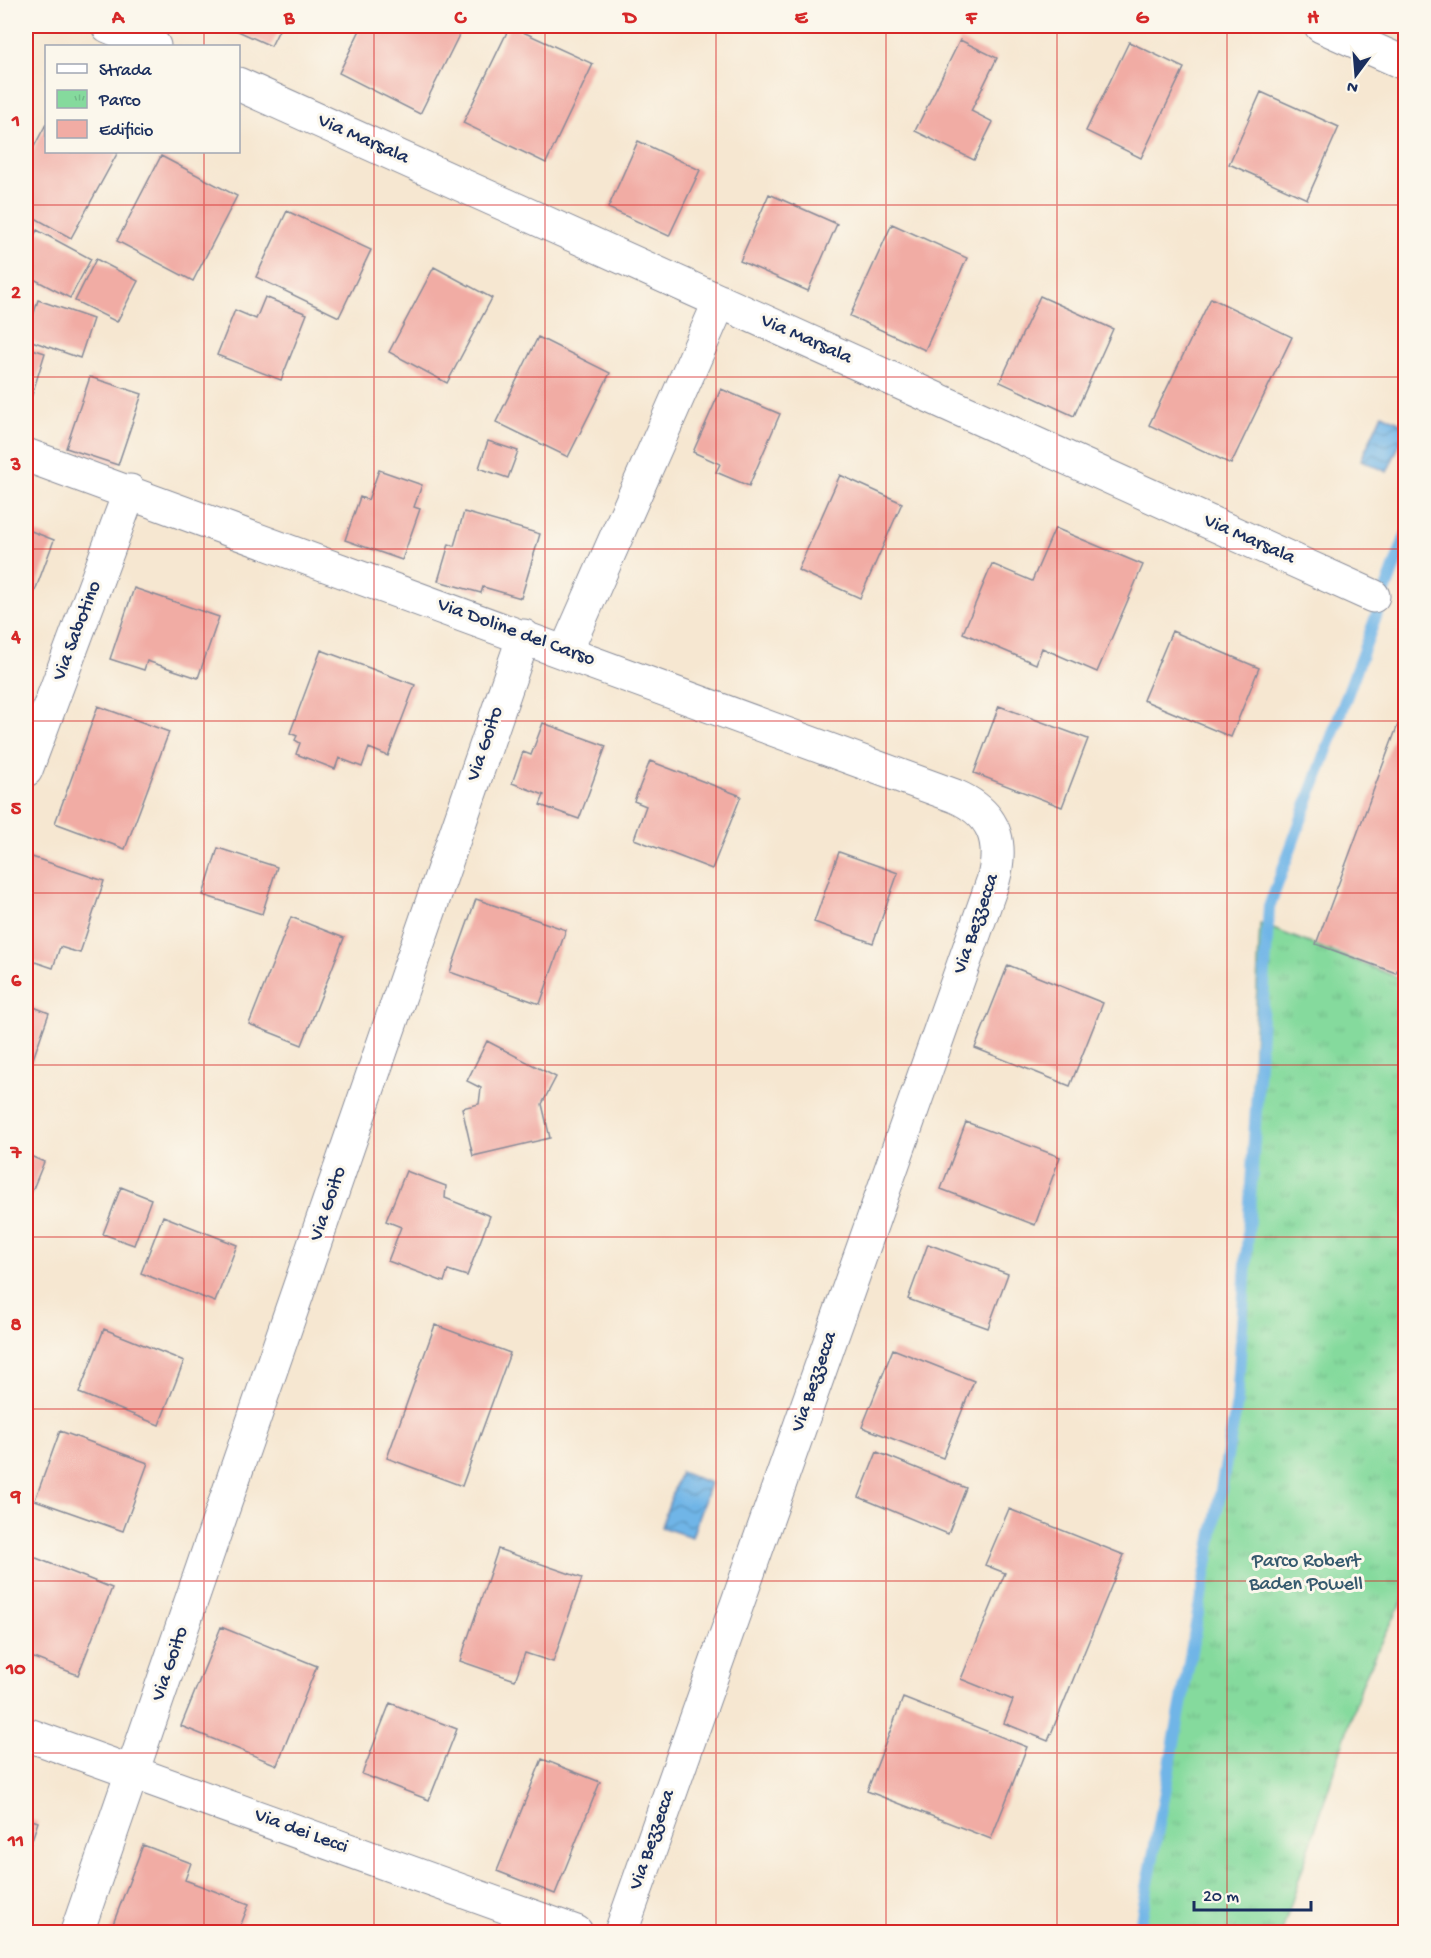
<svg xmlns="http://www.w3.org/2000/svg" width="1431" height="1958" font-family="'Gochi Hand',sans-serif">
  <defs>
    <pattern id="park-tufts" width="24" height="20" patternUnits="userSpaceOnUse" patternTransform="scale(1.5)"><rect width="24" height="20" fill="#85da9d"/><path d="M3 7l-1-3M5 7V3M7 7l1-3M15 17l-1-3M17 17v-4M19 17l1-3" fill="none" stroke="#72bb8a"/></pattern>
    <pattern id="water-waves" width="16" height="10" patternUnits="userSpaceOnUse" patternTransform="scale(1.5)"><rect width="16" height="10" fill="#70b5e7"/><path d="M0 5q4-4 8 0t8 0" fill="none" stroke="#5b94be"/></pattern>
  </defs>
  <rect width="100%" height="100%" fill="#fbf7ec"/>
  <filter id="ink" filterUnits="userSpaceOnUse"><feTurbulence type="fractalNoise" baseFrequency=".0167" numOctaves="2"/><feDisplacementMap in="SourceGraphic" scale="12" xChannelSelector="R" yChannelSelector="G"/><feConvolveMatrix kernelMatrix="1 2 1 2 8 2 1 2 1" color-interpolation-filters="sRGB"/></filter>
  <filter id="wash" filterUnits="userSpaceOnUse"><feTurbulence type="fractalNoise" baseFrequency=".008" numOctaves="4" result="noise"/><feDisplacementMap in="SourceGraphic" scale="24" xChannelSelector="R" yChannelSelector="G"/><feGaussianBlur stdDeviation="1.35" result="paint"/><feColorMatrix in="noise" values="0 0 0 0 0 0 0 0 0 0 0 0 0 0 0 0 0 1.4 0 .05"/><feComposite in="paint" operator="in"/></filter>
  <g filter="url(#wash)">
    <rect width="100%" height="100%" fill="#f6e7d1"/>
    <path fill="url(#park-tufts)" stroke="#50847e" stroke-width="1.5" d="M1260 924 1405 980V1595L1363 1681 1282 1932H1142L1237 1403Z"/>
    <path fill="url(#water-waves)" stroke="#4672a2" stroke-width="1.5" d="M1382 414 1405 425V432L1387 472 1361 460Z
      M680 1472 710 1483 692 1537 661 1527Z"/>
    <g fill="none" stroke-linecap="round" stroke-linejoin="round">
      <path stroke="#70b5e7" stroke-width="12" d="M1139 1932 1237 1403 1269 907 1406 535"/>
    </g>
    <g id="blocks">
      <path fill="#f1aca4" d="M227 26H281L271 46Z
        M362 26 463 27 420 114 339 73Z
        M510 26 593 64 546 163 463 123Z
        M960 40 997 58 971 111 993 122 974 160 915 131Z
        M1129 42 1184 68 1141 158 1086 131Z
        M1261 92 1339 127 1307 199 1229 164Z
        M46 124V152H118L71 238 26 213V162Z
        M638 141 700 170 669 236 608 208Z
        M161 156 237 196 193 281 117 241Z
        M769 194 837 224 808 291 740 261Z
        M287 211 371 250 339 317 256 277Z
        M892 224 967 258 925 350 850 316Z
        M37 230 91 259 70 298 26 275V252Z
        M96 259 138 281 117 322 75 301Z
        M434 267 492 298 447 383 389 352Z
        M1040 296 1113 329 1074 416 1000 382Z
        M265 297 307 314 281 380 217 355 235 310 256 319Z
        M1211 298 1292 337 1231 464 1149 425Z
        M38 300 93 319 80 358 26 339Z
        M538 337 610 373 568 457 496 422Z
        M26 347 45 353 26 414Z
        M90 377 142 394 118 465 66 448Z
        M721 389 780 414 749 486 716 472 720 464 693 452Z
        M488 441 518 451 508 478 479 468Z
        M379 470 422 485 414 507 420 509 402 560 345 540 360 497 368 500Z
        M840 475 902 503 860 598 798 570Z
        M464 512 540 534 521 598 483 587 481 593 438 581 449 544 454 546Z
        M1055 528 1143 565 1097 672 1042 648 1036 664 963 633 992 564 1032 581Z
        M26 529 54 540 26 615Z
        M134 588 219 617 198 678 147 661 144 670 110 659Z
        M1172 631 1259 668 1231 737 1143 700Z
        M321 650 415 685 388 756 369 748 362 767 339 758 335 769 296 754 300 743 295 740 297 736 290 733Z
        M1406 703V947L1396 973 1316 944Z
        M98 706 169 732 125 849 55 823Z
        M999 706 1088 739 1062 807 974 773Z
        M543 723 606 746 579 819 540 805 544 795 512 783 523 752 531 755Z
        M650 761 741 796 712 869 634 839 646 806 634 801Z
        M218 848 277 867 262 914 203 895Z
        M839 852 898 873 873 943 814 922Z
        M26 855 104 881 80 953 60 947 53 968 26 959Z
        M476 899 566 930 540 1004 450 972Z
        M291 917 344 938 302 1045 249 1024Z
        M1008 965 1103 1003 1070 1086 975 1048Z
        M26 1004 49 1013 26 1079Z
        M487 1041 556 1077 542 1104 550 1138 473 1156 462 1108 479 1104 481 1088 467 1081Z
        M966 1122 1060 1157 1035 1225 941 1189Z
        M26 1154 44 1162 26 1206Z
        M406 1171 446 1186 445 1198 490 1216 467 1276 448 1270 444 1282 388 1261 401 1227 386 1221Z
        M121 1187 151 1199 134 1245 103 1234Z
        M163 1216 237 1245 215 1302 141 1273Z
        M928 1244 1008 1274 988 1328 908 1299Z
        M435 1325 510 1353 462 1486 387 1458Z
        M104 1329 184 1361 159 1425 79 1393Z
        M893 1349 974 1381 943 1458 862 1427Z
        M60 1431 148 1463 123 1531 35 1500Z
        M877 1452 966 1488 948 1534 859 1497Z
        M1009 1509 1124 1555 1048 1741 1004 1723 1013 1700 961 1679 1005 1573 985 1565Z
        M498 1549 582 1578 553 1662 525 1653 515 1680 460 1661Z
        M26 1554 112 1588 78 1675 26 1655Z
        M221 1627 317 1666 277 1765 181 1726Z
        M903 1698 1027 1747 991 1839 867 1791Z
        M390 1703 457 1729 429 1800 362 1774Z
        M542 1759 600 1782 555 1894 497 1871Z
        M26 1818 38 1822 26 1857Z
        M143 1845 191 1863 185 1880 249 1904 238 1932H110Z"/>
    </g>
  </g>
  <g filter="url(#ink)">
    <use href="#blocks" fill-opacity="0" stroke="#888b98" stroke-width="1.5"/>
    <g fill="none" stroke-linecap="round" stroke-linejoin="round">
      <defs>
        <path id="minor" d="M108 26 154 46
          M1321 26 1406 64
          M238 84 1373 596
          M26 455 955 796C994 813 1004 841 993 881L621 1932
          M566 651 720 301
          M26 770 130 491
          M26 1734 576 1932
          M77 1932 524 636"/>
      </defs>
      <use href="#minor" stroke="#888b98" stroke-width="35"/>
      <use href="#minor" stroke="#fff" stroke-width="33"/>
    </g>
  </g>
  <path fill="none" stroke="#d62828" stroke-width="1.5" stroke-opacity="0.55" d="M204 26V46M374 26V1932M545 26V1932M716 26V1932M886 26V1932M1057 26V1932M1227 26V1932M204 152V1932M26 205H1406M26 377H1406M26 549H1406M26 721H1406M26 893H1406M26 1065H1406M26 1237H1406M26 1409H1406M26 1581H1406M26 1753H1406"/>
  <g text-anchor="middle" dominant-baseline="central" stroke-width="6" stroke-linejoin="round" paint-order="stroke">
    <g font-size="20" fill="#1b2f5e" stroke="#fbf7ec">
      <text transform="translate(363 140) rotate(24)">Via Marsala</text>
      <text transform="translate(806 340) rotate(24)">Via Marsala</text>
      <text transform="translate(1249 540) rotate(24)">Via Marsala</text>
      <text transform="translate(78 631) rotate(-69)">Via Sabotino</text>
      <text transform="translate(516 633) rotate(20)">Via Doline del Carso</text>
      <text transform="translate(486 744) rotate(-71)">Via Goito</text>
      <text transform="translate(977 924) rotate(-71)">Via Bezzecca</text>
      <text transform="translate(329 1204) rotate(-71)">Via Goito</text>
      <text transform="translate(815 1382) rotate(-71)">Via Bezzecca</text>
      <text transform="translate(171 1664) rotate(-71)">Via Goito</text>
      <text transform="translate(301 1832) rotate(20)">Via dei Lecci</text>
      <text transform="translate(653 1840) rotate(-71)">Via Bezzecca</text>
    </g>
    <g font-size="20" fill="#365a6e" stroke="#fbf7ec">
      <text x="1306" y="1562">Parco Robert<tspan x="1306" dy="23">Baden Powell</tspan></text>
    </g>
  </g>
  <rect width="1431" height="1958" fill="none" stroke="#fbf7ec" stroke-width="66"/>
  <rect x="45" y="45" width="195" height="108" fill="#fbf7ec" stroke="#a1a7b3" stroke-width="1.5"/>
  <rect x="57" y="64" width="30" height="9" fill="#ffffff" stroke="#a1a7b3" stroke-width="1.5"/>
  <text x="99" y="75" font-size="18" fill="#1b2f5e">Strada</text>
  <rect x="57" y="90" width="30" height="18" fill="url(#park-tufts)" stroke="#a1a7b3" stroke-width="1.5"/>
  <text x="99" y="105" font-size="18" fill="#1b2f5e">Parco</text>
  <rect x="57" y="120" width="30" height="18" fill="#f1aca4" stroke="#a1a7b3" stroke-width="1.5"/>
  <text x="99" y="135" font-size="18" fill="#1b2f5e">Edificio</text>
  <g transform="translate(1356 75) rotate(196)" stroke="#fbf7ec" stroke-width="4.5" paint-order="stroke">
  <path d="M0-4.5L10 22L0 15L-10 22Z" fill="#1b2f5e"/>
  <text y="-9" font-size="16" font-weight="bold" text-anchor="middle" fill="#1b2f5e">N</text>
  </g>
  <path d="M1194 1901v9h117v-9" fill="none" stroke="#1b2f5e" stroke-width="3"/>
  <text x="1203" y="1901" font-size="18" fill="#1b2f5e" stroke="#fbf7ec" stroke-width="4.5" paint-order="stroke">20 m</text>
  <rect x="33" y="33" width="1365" height="1892" fill="none" stroke="#d62828" stroke-width="2"/>
  <g font-size="20" text-anchor="middle" font-weight="bold" fill="#d62828">
    <text x="118" y="23">A</text>
    <text x="289" y="23">B</text>
    <text x="460" y="23">C</text>
    <text x="630" y="23">D</text>
    <text x="801" y="23">E</text>
    <text x="971" y="23">F</text>
    <text x="1142" y="23">G</text>
    <text x="1313" y="23">H</text>
    <text x="16" y="126">1</text>
    <text x="16" y="298">2</text>
    <text x="16" y="470">3</text>
    <text x="16" y="642">4</text>
    <text x="16" y="814">5</text>
    <text x="16" y="986">6</text>
    <text x="16" y="1158">7</text>
    <text x="16" y="1330">8</text>
    <text x="16" y="1502">9</text>
    <text x="16" y="1674">10</text>
    <text x="16" y="1846">11</text>
  </g>
</svg>
